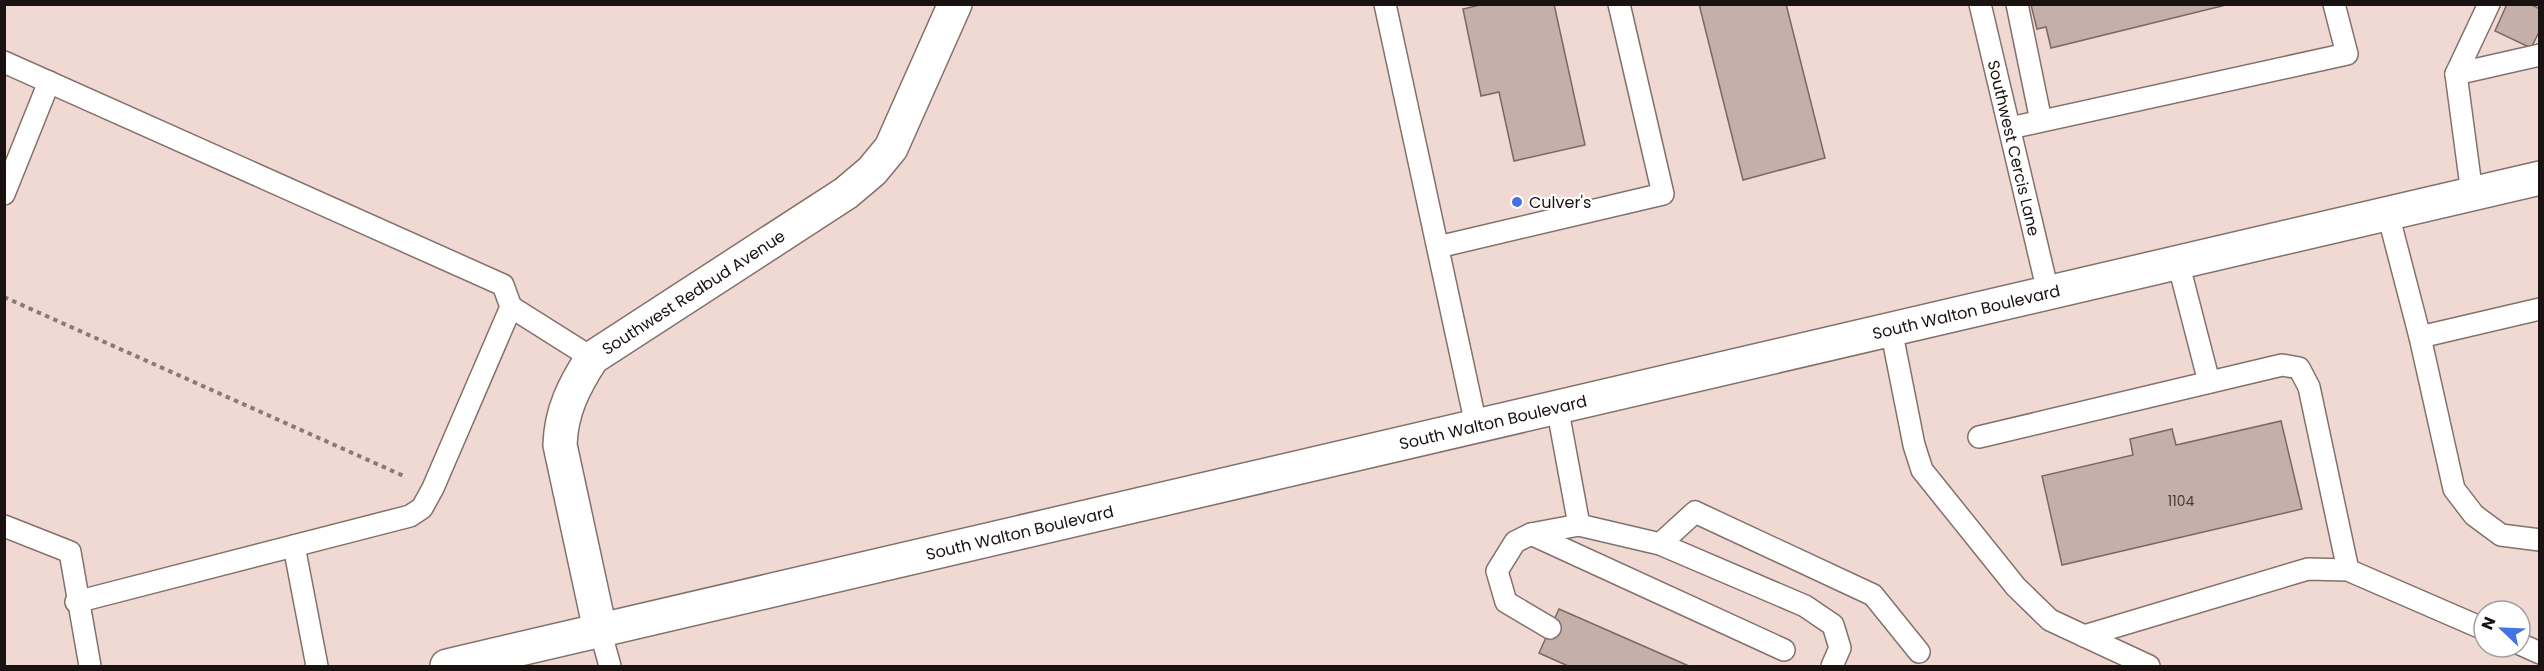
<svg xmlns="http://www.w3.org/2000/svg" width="2544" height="671" font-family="Poppins,sans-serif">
  <rect width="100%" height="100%" fill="#f0d9d3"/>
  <path fill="#c5afa9" stroke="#7c6863" stroke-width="1.5" d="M1484 4H1554L1585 145 1514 161 1499 92 1481 96 1463 9Z
    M1699 4H1786L1825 158 1743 180Z
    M2230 4 2051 48 2046 27 2037 29 2031 5Z
    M2507 4H2530L2540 9V30L2531 48 2495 31Z
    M2281 421 2302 509 2062 565 2042 476 2133 455 2130 439 2172 429 2176 445Z
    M1559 609 1689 666H1568L1539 653Z"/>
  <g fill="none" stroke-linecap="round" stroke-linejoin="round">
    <defs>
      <g id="service">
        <path d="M1385 4 1476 425"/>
        <path id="s1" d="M1980 4 2048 292"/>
        <path d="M2017 4 2041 121"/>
        <path d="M4 62 503 285 511 307 433 488 422 508 410 516 76 602"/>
        <path d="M2456 74 2540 55"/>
        <path d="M2010 128 2347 54 2334 4"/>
        <path d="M4 194 49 82"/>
        <path d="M2472 194 2456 74 2489 4"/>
        <path d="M2388 214 2420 337 2540 309"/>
        <path d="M1438 247 1663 194 1619 4"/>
        <path d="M2178 262 2209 382"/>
        <path d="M511 307 592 358"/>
        <path d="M1891 329 1914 445 1922 470 2016 587 2050 620 2149 666"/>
        <path d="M2420 337 2454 489 2474 515 2501 535 2540 540"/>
        <path d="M1979 437 2282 365 2299 368 2309 387 2348 570"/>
        <path d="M1579 525 1660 544 1805 606 1833 625 1840 648 1832 666"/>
        <path d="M4 526 70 552 90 666"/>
        <path d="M1531 534 1784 650"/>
        <path d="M1660 544 1695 512 1873 595 1919 652"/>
        <path d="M294 546 317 666"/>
        <path d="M1550 628 1506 602 1497 571 1515 542 1531 534 1579 525 1557 406"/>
        <path d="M600 630 610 666"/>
        <path d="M2084 636 2308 569 2348 570 2484 629"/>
        <path d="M2520 644 2540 653"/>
      </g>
      <g id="minor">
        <path id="s2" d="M600 630 560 445C561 411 574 386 592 358L846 193 872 171 891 148 955 4"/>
      </g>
      <g id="primary">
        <path id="s3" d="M447 666 2540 178"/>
      </g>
    </defs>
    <use href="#service" stroke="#84706a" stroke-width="24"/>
    <use href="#minor" stroke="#84706a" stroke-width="36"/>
    <use href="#primary" stroke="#84706a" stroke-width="36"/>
    <path stroke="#8a7a76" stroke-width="4" stroke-dasharray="4.5 4.5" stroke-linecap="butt" d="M4 297 406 477"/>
    <use href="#service" stroke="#fff" stroke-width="21"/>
    <use href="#minor" stroke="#fff" stroke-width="33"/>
    <use href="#primary" stroke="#fff" stroke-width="33"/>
  </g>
  <circle fill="#4473e5" stroke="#fff" stroke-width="2" cx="1517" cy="202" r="6"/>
  <g text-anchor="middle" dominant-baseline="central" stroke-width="4.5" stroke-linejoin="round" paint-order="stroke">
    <g font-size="14" fill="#453936">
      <text x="2181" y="501">1104</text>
    </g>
    <g font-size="16" fill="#1a1210" stroke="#fff">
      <text stroke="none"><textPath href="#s1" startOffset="148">Southwest Cercis Lane</textPath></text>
      <text stroke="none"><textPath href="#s2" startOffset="404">Southwest Redbud Avenue</textPath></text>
      <text stroke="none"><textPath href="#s3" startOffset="1560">South Walton Boulevard</textPath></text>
      <text stroke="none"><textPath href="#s3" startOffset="1074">South Walton Boulevard</textPath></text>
      <text stroke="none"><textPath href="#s3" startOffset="588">South Walton Boulevard</textPath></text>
    </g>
    <g font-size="16" fill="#1a1210" stroke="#fff" text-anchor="start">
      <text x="1529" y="202">Culver's</text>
    </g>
  </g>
  <rect width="2544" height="671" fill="none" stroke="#1a1210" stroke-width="12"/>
  <g transform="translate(2502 629) rotate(293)"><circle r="28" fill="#ffffff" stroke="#a3a09f" stroke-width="1.5"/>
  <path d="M0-4.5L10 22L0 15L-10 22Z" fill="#4473e5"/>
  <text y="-9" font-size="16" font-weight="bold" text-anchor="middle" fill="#1a1210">N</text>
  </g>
</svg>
